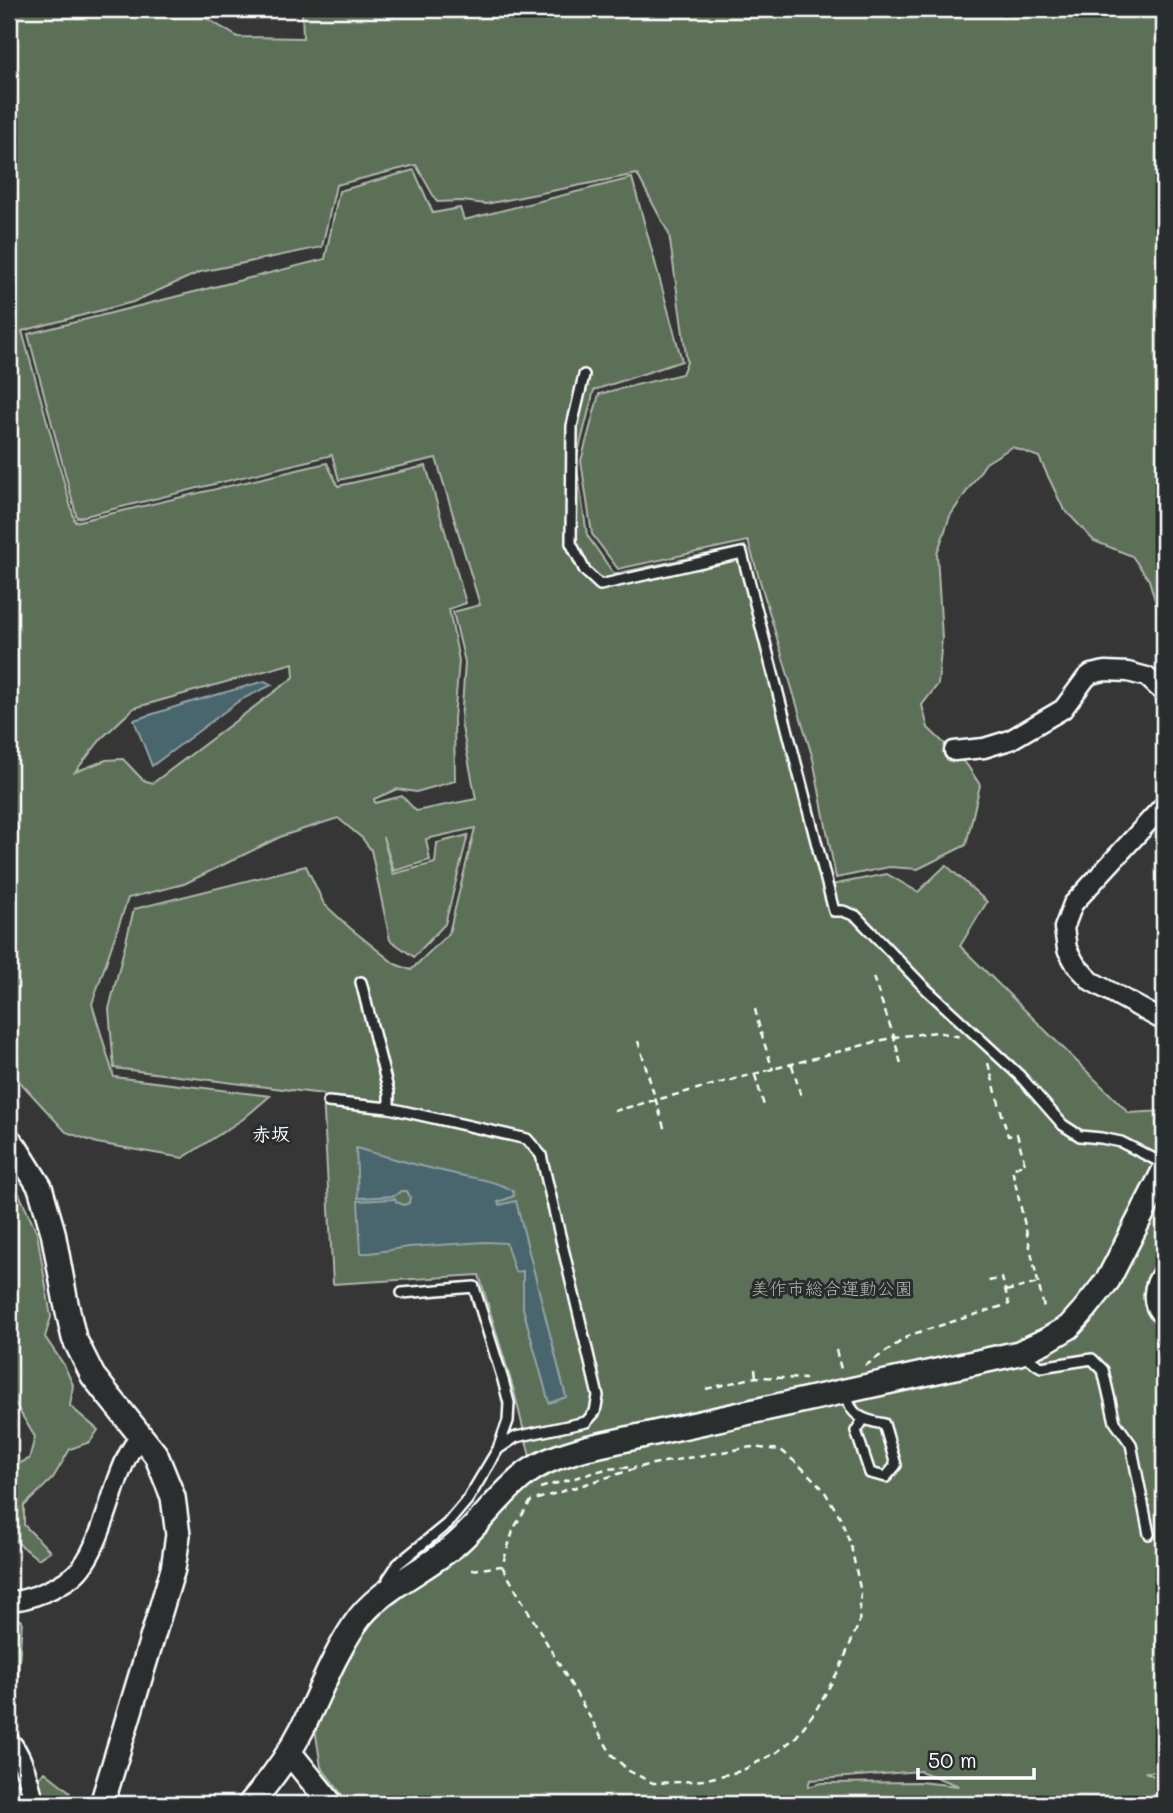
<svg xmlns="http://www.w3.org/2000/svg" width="1173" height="1813" font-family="Mali,'Klee One',sans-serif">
  <rect width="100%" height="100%" fill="#373636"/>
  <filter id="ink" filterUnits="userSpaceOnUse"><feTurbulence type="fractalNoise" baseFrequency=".0143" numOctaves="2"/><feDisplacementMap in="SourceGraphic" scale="14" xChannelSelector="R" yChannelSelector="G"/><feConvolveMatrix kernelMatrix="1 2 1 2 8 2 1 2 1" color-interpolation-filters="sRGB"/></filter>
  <g filter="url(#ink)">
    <path fill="#5c6f59" stroke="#aeb7ac" stroke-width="2" fill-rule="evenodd" d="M9 9H191L238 37 303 38 302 12 297 9H1164V631L1149 580 1132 556 1094 541 1063 508 1039 457 1012 447 986 463 950 516 937 554 942 638 938 684 922 705 928 728 967 765 980 785 966 845 918 869 889 867 836 878 813 759 748 541 618 569 592 534 581 461 599 394 682 374 687 362 669 234 637 174 486 204 462 201 437 202 416 165 336 185 322 247 200 272 133 302 22 331 75 522 327 463 338 486 426 466 466 603 449 609 459 661 454 719 455 781 416 792 397 789 374 799 375 803 402 796 416 811 476 799 461 722 465 662 453 612 480 605 436 458 339 480 332 455 77 518 28 334 325 259 339 191 414 170 433 213 460 208 464 220 632 178 682 361 594 390 576 461 587 535 614 574 745 546 831 885 887 874 918 892 946 865 987 902 960 946 1129 1113 1164 1111V1772H1145L1161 1779 1164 1787V1804H349L321 1767 314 1722 360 1634 380 1615 427 1577 536 1481 514 1391 479 1275 333 1284 323 1094 114 1068 109 1009 134 909 306 866 324 904 350 928 395 964 411 970 449 933 475 828 426 839 430 860 394 871 383 837 393 874 435 863 437 843 468 835 445 924 414 957 390 940 371 850 362 838 338 818 282 836 184 884 128 898 92 1004 114 1077 270 1096 243 1119 183 1158 97 1143 66 1132 9 1070ZM293 663 294 677 153 783 143 780 123 759 106 760 75 772 102 738 134 708ZM920 1771 959 1786 919 1782 821 1783 808 1787 810 1780Z
      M9 1172 37 1233 51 1317 45 1337 64 1365 73 1385 70 1406 98 1430 90 1442 70 1449 53 1478 24 1506V1525L50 1551 38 1559 9 1536V1468L29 1459 35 1437 11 1397 9 1398Z
      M9 1616 22 1621 18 1679 9 1695Z
      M45 1772 69 1791 72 1804H45L44 1798 38 1779Z"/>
    <path fill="#49656d" stroke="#92a3a7" stroke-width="2" d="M265 681 272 685 240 700 152 766 134 720 191 702Z
      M356 1148C387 1157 419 1166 451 1173 470 1178 496 1180 513 1191L514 1196 498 1202 499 1205 516 1201 566 1397 549 1403 523 1308V1271L515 1272 506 1243 485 1242 409 1247 370 1253H361L358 1201 395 1199 396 1202 404 1205 409 1203 410 1197 407 1191H401L394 1196 358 1198Z"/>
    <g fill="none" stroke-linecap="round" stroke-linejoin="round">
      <defs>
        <path id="service" d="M584 375 572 426 571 543 585 571 600 585 742 553 834 911H843L856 916 924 987 1020 1076 1063 1125 1080 1136 1101 1138 1121 1142 1164 1164
          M361 982 389 1093V1108
          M328 1102 389 1108 527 1139 541 1155 598 1396 595 1412 586 1422 516 1437 498 1449
          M1021 1354 1041 1367 1092 1359 1103 1370 1115 1422 1131 1444 1149 1534
          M846 1392C850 1416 862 1420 884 1424L896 1465 886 1477 870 1473 856 1431 863 1420
          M388 1584V1579L398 1564 447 1524 468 1499 498 1449 508 1421 509 1403 503 1380 474 1287 402 1293"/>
        <path id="minor" d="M954 751 984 748 1010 740 1063 709 1086 678 1091 674 1105 671 1128 672 1147 677 1164 693
          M1164 805 1073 904 1064 928 1067 949 1076 965 1091 981 1164 1021
          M1164 1271C1152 1284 1149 1305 1164 1317
          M9 1601C22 1601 33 1597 45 1592 54 1588 65 1582 73 1576 96 1558 108 1506 118 1479 124 1463 129 1449 141 1436
          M9 1741C23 1754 30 1786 35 1804"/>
        <path id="tertiary" d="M9 1140 15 1147 40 1187 53 1232 66 1303 74 1338 93 1376 156 1455 173 1497 178 1535 173 1569 102 1804
          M289 1752 331 1804
          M250 1804C270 1781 288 1757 302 1729 319 1694 333 1657 355 1624 377 1590 424 1571 455 1545 481 1523 500 1493 527 1473 545 1460 565 1454 586 1448L1019 1353 1047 1340 1069 1327 1085 1309 1108 1280 1164 1171"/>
      </defs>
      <use href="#service" stroke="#fff" stroke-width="14"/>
      <use href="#minor" stroke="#fff" stroke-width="23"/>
      <use href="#tertiary" stroke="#fff" stroke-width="28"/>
      <path stroke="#fff" stroke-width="2.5" stroke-dasharray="7 5" stroke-linecap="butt" d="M873 977 894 1037 902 1068
        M755 1009 760 1030 773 1070
        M638 1041 665 1131
        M988 1063 1008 1136 1017 1134 1025 1164 1012 1169 1044 1308
        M792 1065 801 1096
        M755 1075 764 1106
        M614 1111 894 1037 937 1032 961 1037
        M1006 1291 1038 1283
        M836 1350 842 1373
        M865 1366 910 1335 1009 1304 1002 1278 984 1282
        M755 1369 756 1377
        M706 1389 756 1377 806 1379
        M540 1488 606 1469 636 1467
        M472 1570 502 1566 514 1528 531 1501 647 1465 751 1447 781 1450 801 1467 823 1489 840 1517 851 1546 861 1593 859 1623 840 1668 816 1710 796 1737 777 1752 741 1771 703 1780 680 1782 653 1783 629 1771 612 1755 502 1566"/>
      <use href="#service" stroke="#2a2d2e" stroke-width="9"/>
      <use href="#minor" stroke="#2a2d2e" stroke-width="18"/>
      <use href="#tertiary" stroke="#2a2d2e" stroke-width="23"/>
    </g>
  </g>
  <g text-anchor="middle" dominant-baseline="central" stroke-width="6" stroke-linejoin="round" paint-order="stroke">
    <g font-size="18" fill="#aeb7ac" stroke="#2a2d2e">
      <text x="832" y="1288">美作市総合運動公園</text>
    </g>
    <g font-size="19" font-weight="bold" fill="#fff" stroke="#2a2d2e">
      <text x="271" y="1133">赤坂</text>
    </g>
  </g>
  <rect width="1173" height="1813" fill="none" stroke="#2a2d2e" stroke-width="35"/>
  <rect x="18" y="18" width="1138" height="1778" fill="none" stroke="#fff" stroke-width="2.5" filter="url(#ink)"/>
  <path d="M918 1768v10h116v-10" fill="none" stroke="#ffffff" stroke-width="3.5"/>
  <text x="928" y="1768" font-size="21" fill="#ffffff" stroke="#2a2d2e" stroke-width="5" paint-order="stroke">50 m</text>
</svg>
